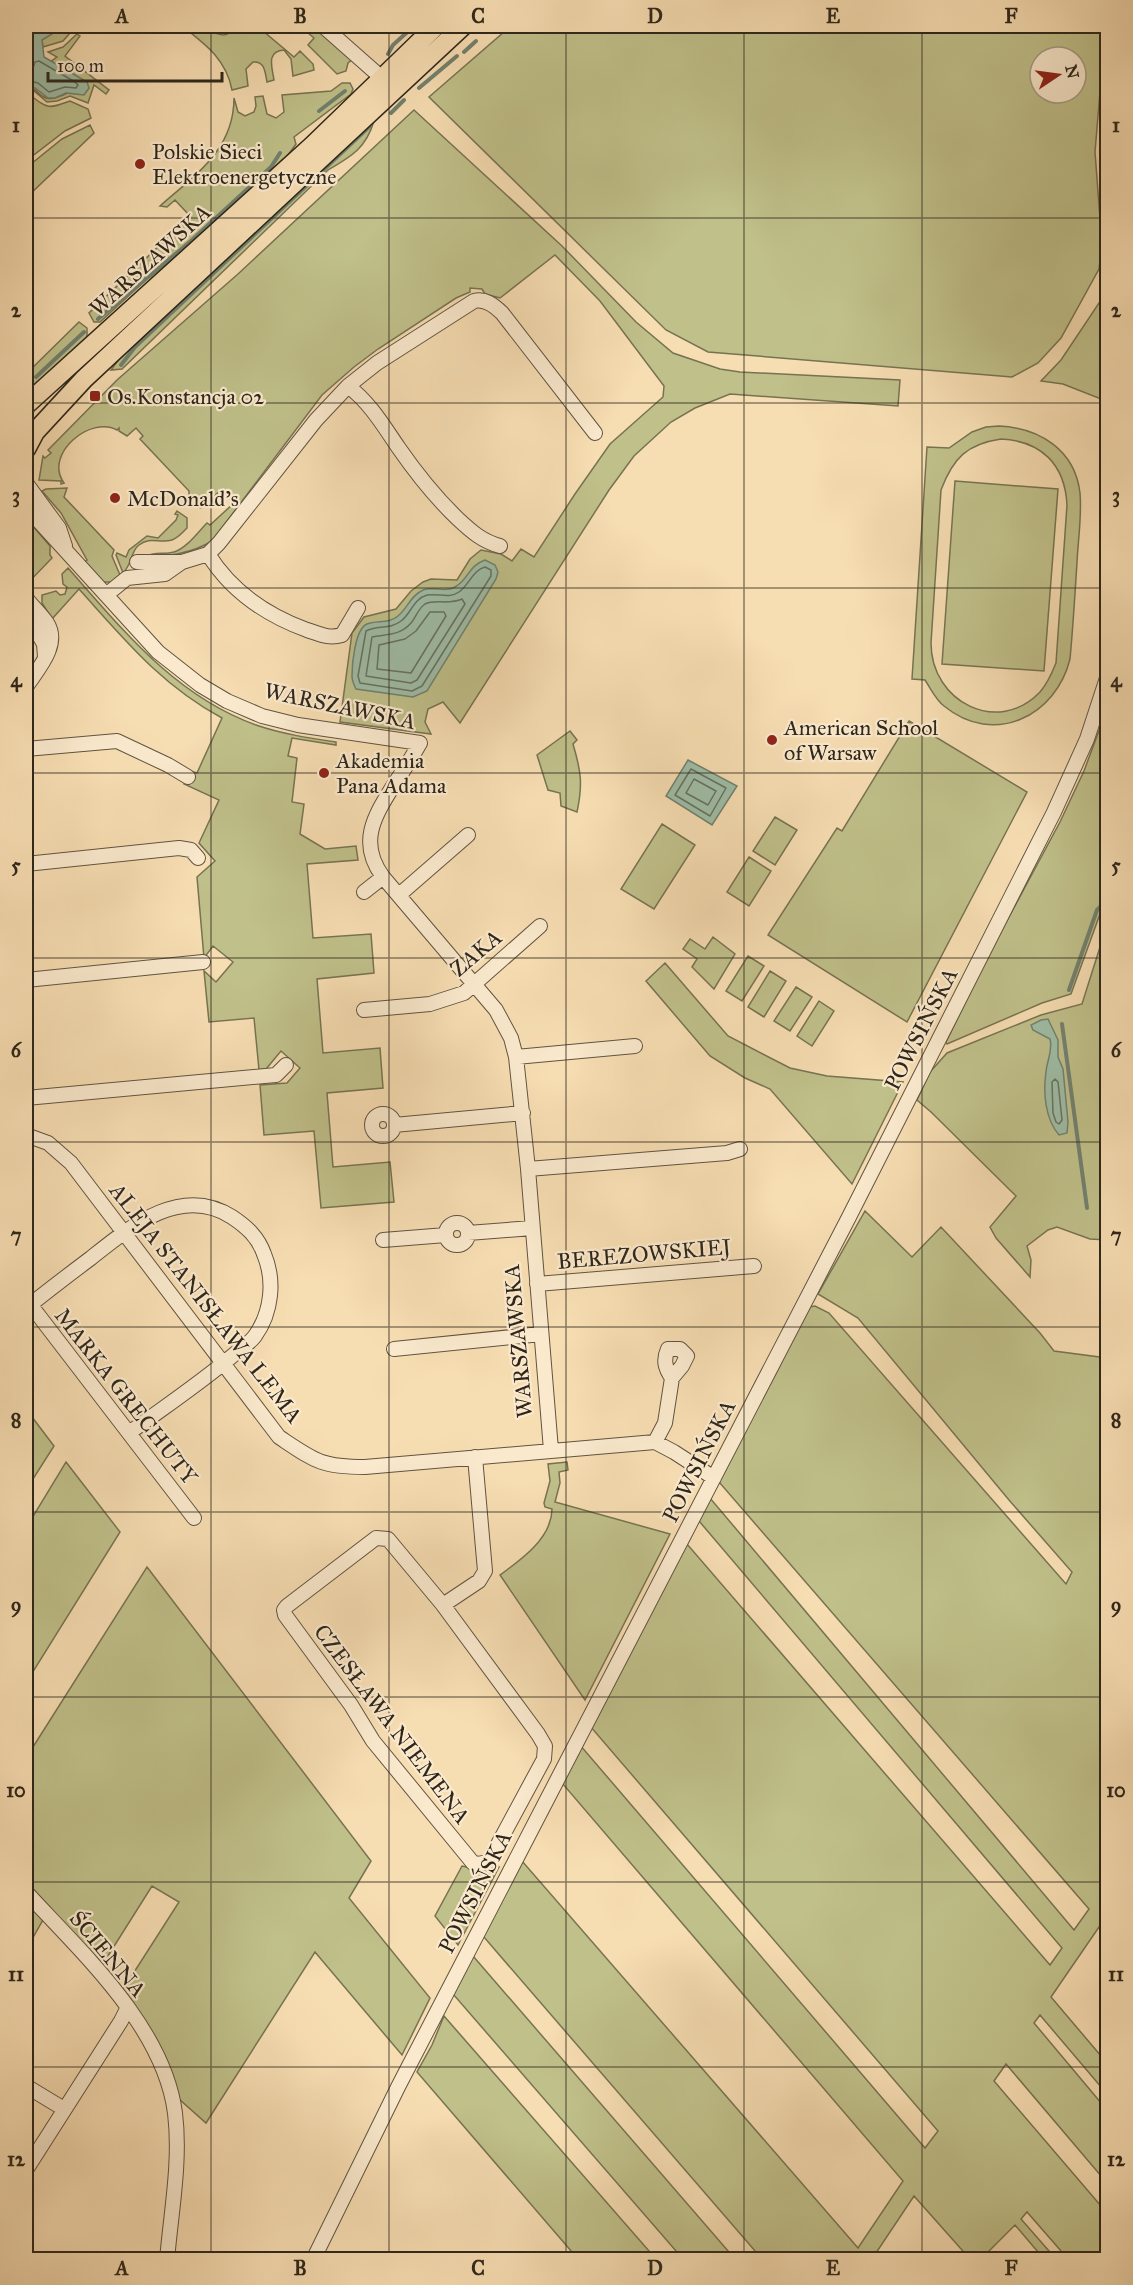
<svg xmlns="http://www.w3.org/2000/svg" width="1133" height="2285" font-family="'IM FELL Great Primer',serif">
  <rect width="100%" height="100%" fill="#f7ddb2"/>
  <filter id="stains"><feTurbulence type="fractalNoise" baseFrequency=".00333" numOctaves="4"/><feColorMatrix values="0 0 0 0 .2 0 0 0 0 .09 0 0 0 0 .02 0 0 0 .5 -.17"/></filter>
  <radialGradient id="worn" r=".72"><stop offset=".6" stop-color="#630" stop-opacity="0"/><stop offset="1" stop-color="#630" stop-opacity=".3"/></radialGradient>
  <path fill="#c0c08a" stroke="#777352" stroke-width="1.5" fill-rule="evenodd" d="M50 26H76L63 41 43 47 42 40 53 32Z
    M182 26C188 25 197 24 202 26 217 33 224 42 238 26H257L294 57 300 51 313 64 314 70 293 76 291 59 284 50C266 51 272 67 274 80L267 82C265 72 265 61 253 62L246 69 248 86 232 90C226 59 205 44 182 26Z
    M300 26H312L353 59 348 63 346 71 337 74 308 45 314 38Z
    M511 26H1107V55L1103 56 1095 152 1102 245 1099 269 1061 338 1038 363 1012 377 708 352 666 330 429 97ZM1040 57H1076V93H1040Z
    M77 34 80 36 65 56 109 90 106 94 94 85 88 103 70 96 57 101 47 102 34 91 26 89V86C37 88 38 95 46 98 56 102 78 87 87 82L50 62 57 57 48 52 63 47Z
    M342 83H350L353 89 351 94 294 137 296 144 280 166 240 199 196 240 146 280 100 322H94L89 313 190 216 175 200 167 207 160 206C195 175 234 150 234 98L238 112 245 116 254 112 256 106 255 97 263 96 267 114 276 118 284 112 282 95 331 91Z
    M26 94 30 95C48 109 48 109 70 101L88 109 91 118 65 131 26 161Z
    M414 110 562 246 636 322 673 353 720 369 740 372 900 380 898 406 730 394 695 408 671 422 634 456 609 490 460 723 443 702 428 709 425 722 431 734 340 722 352 633 364 617 396 609 411 591 423 582 431 579 457 580 470 559 481 550 501 554 512 561 521 549 534 557 575 494 610 444 663 397 664 386 600 301 555 255 500 298 485 294 482 289 470 288V292L456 298 378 349 354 367 322 395 212 541C191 554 168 556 145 557 154 551 164 555 174 552 187 548 198 532 207 523L210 525 234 503 221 490 201 508 196 506 197 504 189 495V491L140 439 143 436 136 428 127 436 119 431V428L117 430C91 415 43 454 64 483L61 484V481L39 480 43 456 45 458 51 453 48 450 117 380 238 274Z
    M374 121C366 148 352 156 328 170L122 369 111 370 131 343Z
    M90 125 94 133 26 198V168L62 139Z
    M1103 297 1108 315 1107 396 1101 399 1063 384 1041 381 1061 360Z
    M79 322 87 328V337L26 395V374Z
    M999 426C1040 428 1075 450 1080 493 1082 516 1078 540 1077 562 1075 595 1073 627 1070 659 1056 716 994 747 944 706 936 700 931 689 925 680L912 679 927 447 949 448 972 432 986 427ZM1001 439C1041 441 1065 464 1067 505L1056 663C1052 673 1047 684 1040 692 998 736 931 702 931 643L941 490C953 458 967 444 1001 439Z
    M955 481 1058 489 1044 671 942 664Z
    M67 488 64 497 114 550 112 556 120 575 113 582H102L84 562 87 560 61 513 42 491 46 489Z
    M177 511 187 518V528C182 533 178 538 172 540 160 544 150 536 139 545 130 552 133 563 123 573L116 555 117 553 126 557 129 550 147 536 158 538 176 520 178 515 175 514Z
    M26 518 50 546V555L52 558 26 585Z
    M68 568C123 630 175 696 256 725 282 734 309 738 336 742V745L292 738 288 756 297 758 292 802 304 804 300 834 325 849 356 846 358 860 307 864 313 938 371 934 374 973 317 979 323 1053 380 1048 383 1088 327 1093 333 1167 390 1162 394 1202 321 1208 314 1131 264 1135 260 1085 287 1083 300 1068 281 1051 266 1069 259 1070 254 1018 209 1022 204 971 216 982 233 962 213 946 204 958 197 877 215 861 199 843 219 800 184 784 190 771 197 773 222 718C161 685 125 640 79 589L52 619 42 603V595L56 591 60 595 65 594 67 587 63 584 62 574Z
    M1107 709V908L1100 914 1071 994 1042 1003 947 1044 946 1042 989 954 1060 822 1084 771Z
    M909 721 1027 792 907 1022 768 935 837 828 842 831Z
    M570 731 577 740 573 744C581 771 583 784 577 812L561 806 560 793 548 790 537 755Z
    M775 817 797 830 775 865 753 851Z
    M662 824 695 845 654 909 621 889Z
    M749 857 771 871 749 906 727 892Z
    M1107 925V1240L1090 1239 1057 1227 1048 1230 1027 1246 1031 1260 1030 1277 996 1238 990 1227 1016 1196 931 1112 917 1100 930 1072 947 1053 1041 1015 1082 1004Z
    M713 937 735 954 714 989 692 967 697 959 683 949 690 939 705 949Z
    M748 956 764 966 742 1001 726 991Z
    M665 963 728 1036 790 1068 827 1076 903 1082 852 1184 770 1089 745 1078 710 1056 646 981Z
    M770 971 786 981 764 1017 748 1007Z
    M796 987 812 997 790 1031 774 1021Z
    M819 1001 834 1011 812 1046 797 1036Z
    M865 1211 912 1257 941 1227 1040 1333 1054 1351 1107 1358V1937L1099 1927 1051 1997 1107 2063V2094L1040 2015 1034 2023 1107 2110V2183L1006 2064 994 2081 1107 2213V2259H1068L1027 2212 1021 2219 1056 2259H1044L1015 2225 986 2254 990 2259H970L914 2196 872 2259H762L483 1936 522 1861 858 2248 903 2181 562 1783 580 1745 925 2148 938 2131 590 1726 687 1544 1050 1965 1062 1948 699 1521 710 1498 1074 1930 1089 1909 719 1482 809 1307 815 1306 829 1313 1066 1584 1072 1572 1009 1500 858 1318 818 1294Z
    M26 1409 54 1446 26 1490Z
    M66 1462 120 1532 26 1683V1528Z
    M567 1462 568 1470 559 1472 560 1483 555 1502 670 1534 585 1700 500 1575C521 1560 552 1538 552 1509L545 1507 544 1503 550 1481 548 1464Z
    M147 1567 371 1861 349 1898 430 1998 402 2055 315 1952 206 2123 179 2099 122 1991 179 1902 152 1886 101 1967 26 1885V1758Z
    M462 1866 475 1869 499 1867 458 1945 435 1916Z
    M26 1898 44 1918 26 1950Z
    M473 1956 735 2259H683L453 1994Z
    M444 2016 656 2259H578L417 2072 432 2045Z"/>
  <path fill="#9ebda7" stroke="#71816f" stroke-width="1.5" d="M26 26H50L53 28 52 34 42 40 44 57 87 82 89 88 84 95 66 93 55 98H48L35 88 26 86V69L29 59 26 49Z
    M485 560 495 565 498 572 496 579 427 691 413 697 356 689C354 685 352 680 352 676 352 664 355 629 367 624 377 620 389 624 398 616 408 608 410 596 423 590 433 586 445 593 455 587 469 579 468 566 485 560Z
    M688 760 737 786 712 825 666 796Z
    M1048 1019 1058 1040V1057L1063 1069 1068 1122 1067 1133 1059 1135C1045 1119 1043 1092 1046 1072 1047 1060 1053 1051 1050 1039L1033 1030 1031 1025 1041 1020Z"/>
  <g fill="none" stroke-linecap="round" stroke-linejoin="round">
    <path stroke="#667261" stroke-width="1.5" d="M26 72 32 71 35 62 39 61 75 82 78 85 76 88 65 87 49 92 38 83 26 80
      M485 567 491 570V576L422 686 412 691 360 683 358 676 366 631C377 625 390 630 401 621 411 614 413 599 427 595 438 593 449 599 459 592 469 585 473 570 485 567Z
      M462 599 465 604 417 680 411 683 366 676 372 637C386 634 400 636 411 623 416 617 418 609 425 604 434 599 450 605 462 599Z
      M430 612H444L446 616 411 673 377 669 379 645 405 639 416 631Z
      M691 769 726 788 710 816 675 795Z
      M694 779 716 791 708 805 686 793Z
      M1055 1079 1058 1082 1062 1120 1059 1124 1056 1122 1053 1113 1052 1082Z"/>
    <path stroke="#71816f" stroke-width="4" d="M464 52 476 41
      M388 54 393 45 414 26
      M419 88 457 56
      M319 111 345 91
      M391 113 404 100
      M98 319 191 241 271 167 280 153
      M121 365 135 347 369 127
      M36 377 84 332
      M1069 990 1097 910 1108 899
      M1062 1024 1087 1208"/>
    <defs>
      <path id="minor" d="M323 26 383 79
        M348 386C370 403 383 425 398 447 416 473 435 497 458 519 472 532 482 541 500 546
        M26 483 59 528 65 546
        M26 507 158 652 200 685 227 701 262 716 298 725 420 743C412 757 404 770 395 783 375 815 357 842 383 877L496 1010 511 1038 516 1057 528 1169 551 1450
        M208 554C231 591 266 615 307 630 320 634 328 639 342 635L358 608
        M137 562H182
        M106 595 127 578 165 574 182 562 208 554 219 543 316 420 348 386 377 363 474 301C485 298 494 305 502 313L595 433
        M26 598C32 606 41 614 47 623 61 645 37 670 26 687
        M26 613 44 644 45 657
        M26 749 117 741 168 765 188 777
        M26 864 179 848 191 850 198 858
        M364 892 383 877
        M399 895 468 835
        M26 980 203 962
        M364 1010 430 1004 464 993 540 926
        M516 1057 635 1046
        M26 1098 276 1075 286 1065
        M372 1125a11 11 0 1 1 22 0a11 11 0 1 1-22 0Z
        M394 1125 523 1113
        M26 1135 48 1143 71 1163 279 1437C315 1461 321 1467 365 1467L655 1442 674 1452 714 1478
        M528 1169 727 1153 740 1149
        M446 1234a11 11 0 1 1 22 0a11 11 0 1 1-22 0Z
        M468 1233 532 1228
        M383 1240 446 1235
        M537 1284 754 1266
        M26 1299 194 1518
        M30 1305C50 1289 71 1273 91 1258 130 1227 181 1184 232 1217 247 1227 258 1237 264 1254 275 1280 272 1312 255 1336 249 1344 239 1350 231 1357 199 1384 163 1408 129 1433
        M394 1349 541 1334
        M655 1442 665 1423 672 1378 682 1366 687 1356 680 1349H668C663 1360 665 1368 672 1378
        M376 1538 388 1539 443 1605 538 1734 545 1746 544 1759 489 1861 480 1864 473 1863 373 1741 351 1705 285 1615 284 1610 287 1606Z
        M443 1605 479 1581 485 1571 475 1457
        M26 1892C81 1952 164 2027 175 2113 181 2161 171 2212 167 2260
        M26 2086 64 2109
        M26 2170 121 2021 128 2007
        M313 2260 398 2087 849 1217 1054 812 1087 739 1108 675"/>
      <path id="major" d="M26 405 312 146 436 26
        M26 449 35 432 84 379 463 26"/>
    </defs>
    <use href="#minor" stroke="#605441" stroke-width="16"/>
    <use href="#major" stroke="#2e261b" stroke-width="21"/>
    <use href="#minor" stroke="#fae9cd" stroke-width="14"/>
    <use href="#major" stroke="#f7ddb2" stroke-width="18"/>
  </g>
  <path fill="none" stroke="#2e261b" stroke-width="1.5" stroke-opacity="0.55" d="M211 26V2260M389 26V2260M566 26V2260M744 26V2260M922 26V2260M26 218H1108M26 403H1108M26 588H1108M26 773H1108M26 958H1108M26 1142H1108M26 1327H1108M26 1512H1108M26 1697H1108M26 1882H1108M26 2067H1108"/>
  <g fill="#8f2418" stroke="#fae9cd" stroke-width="2">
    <circle cx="140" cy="164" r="6"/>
    <rect x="89" y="390" width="12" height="12" rx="3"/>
    <circle cx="115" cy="498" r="6"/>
    <circle cx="772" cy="740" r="6"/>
    <circle cx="324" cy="773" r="6"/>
  </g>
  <g text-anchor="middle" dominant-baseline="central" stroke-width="4.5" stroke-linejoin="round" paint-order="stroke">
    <g font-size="22" fill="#2e261b" stroke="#fae9cd" text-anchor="start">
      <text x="152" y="151">Polskie Sieci<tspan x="152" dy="25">Elektroenergetyczne</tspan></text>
      <text x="107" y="396">Os.Konstancja 02</text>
      <text x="127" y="498">McDonald's</text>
      <text x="784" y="727">American School<tspan x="784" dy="25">of Warsaw</tspan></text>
      <text x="336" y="760">Akademia<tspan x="336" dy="25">Pana Adama</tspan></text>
    </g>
    <g font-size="22" fill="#2e261b" stroke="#fae9cd">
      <text transform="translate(150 260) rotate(-42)">WARSZAWSKA</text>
      <text transform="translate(340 706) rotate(12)">WARSZAWSKA</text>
      <text transform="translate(476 953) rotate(-40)">ZAKA</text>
      <text transform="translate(921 1029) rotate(-63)">POWSIŃSKA</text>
      <text transform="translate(644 1254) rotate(-5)">BEREZOWSKIEJ</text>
      <text transform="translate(206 1303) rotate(52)">ALEJA STANISŁAWA LEMA</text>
      <text transform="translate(518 1341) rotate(-95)">WARSZAWSKA</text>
      <text transform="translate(126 1396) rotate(52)">MARKA GRECHUTY</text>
      <text transform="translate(699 1461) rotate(-63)">POWSIŃSKA</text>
      <text transform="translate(392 1724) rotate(53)">CZESŁAWA NIEMENA</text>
      <text transform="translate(475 1892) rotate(-63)">POWSIŃSKA</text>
      <text transform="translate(108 1954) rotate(50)">ŚCIENNA</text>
    </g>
  </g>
  <rect width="1133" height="2285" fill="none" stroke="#f7ddb2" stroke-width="66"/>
  <g transform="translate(1058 75) rotate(77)"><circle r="28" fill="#fae9cd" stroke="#a89b86" stroke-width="1.5"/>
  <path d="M0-4.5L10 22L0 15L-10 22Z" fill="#8f2418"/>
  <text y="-9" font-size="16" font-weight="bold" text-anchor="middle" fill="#2e261b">N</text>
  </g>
  <path d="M48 72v9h174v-9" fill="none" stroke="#2e261b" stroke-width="3"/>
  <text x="57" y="72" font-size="18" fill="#2e261b" stroke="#fae9cd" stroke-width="4.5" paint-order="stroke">100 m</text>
  <rect x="33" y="33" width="1067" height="2219" fill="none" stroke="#2e261b" stroke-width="2"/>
  <g font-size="20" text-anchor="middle" font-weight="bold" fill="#2e261b">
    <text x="122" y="23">A</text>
    <text x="300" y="23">B</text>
    <text x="478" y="23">C</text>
    <text x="655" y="23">D</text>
    <text x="833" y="23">E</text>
    <text x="1011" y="23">F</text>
    <text x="16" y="132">1</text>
    <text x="1116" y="132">1</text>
    <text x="16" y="317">2</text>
    <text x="1116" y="317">2</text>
    <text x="16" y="502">3</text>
    <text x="1116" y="502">3</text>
    <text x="16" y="687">4</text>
    <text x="1116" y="687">4</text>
    <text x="16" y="872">5</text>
    <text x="1116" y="872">5</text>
    <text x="16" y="1057">6</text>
    <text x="1116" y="1057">6</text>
    <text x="16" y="1242">7</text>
    <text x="1116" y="1242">7</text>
    <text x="16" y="1427">8</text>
    <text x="1116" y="1427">8</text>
    <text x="16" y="1612">9</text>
    <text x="1116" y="1612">9</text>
    <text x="16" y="1797">10</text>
    <text x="1116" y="1797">10</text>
    <text x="16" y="1981">11</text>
    <text x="1116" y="1981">11</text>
    <text x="16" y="2166">12</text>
    <text x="1116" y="2166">12</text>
    <text x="122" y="2275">A</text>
    <text x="300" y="2275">B</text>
    <text x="478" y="2275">C</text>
    <text x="655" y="2275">D</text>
    <text x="833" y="2275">E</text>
    <text x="1011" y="2275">F</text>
  </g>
  <rect width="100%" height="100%" filter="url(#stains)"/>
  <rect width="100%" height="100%" fill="url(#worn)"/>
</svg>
